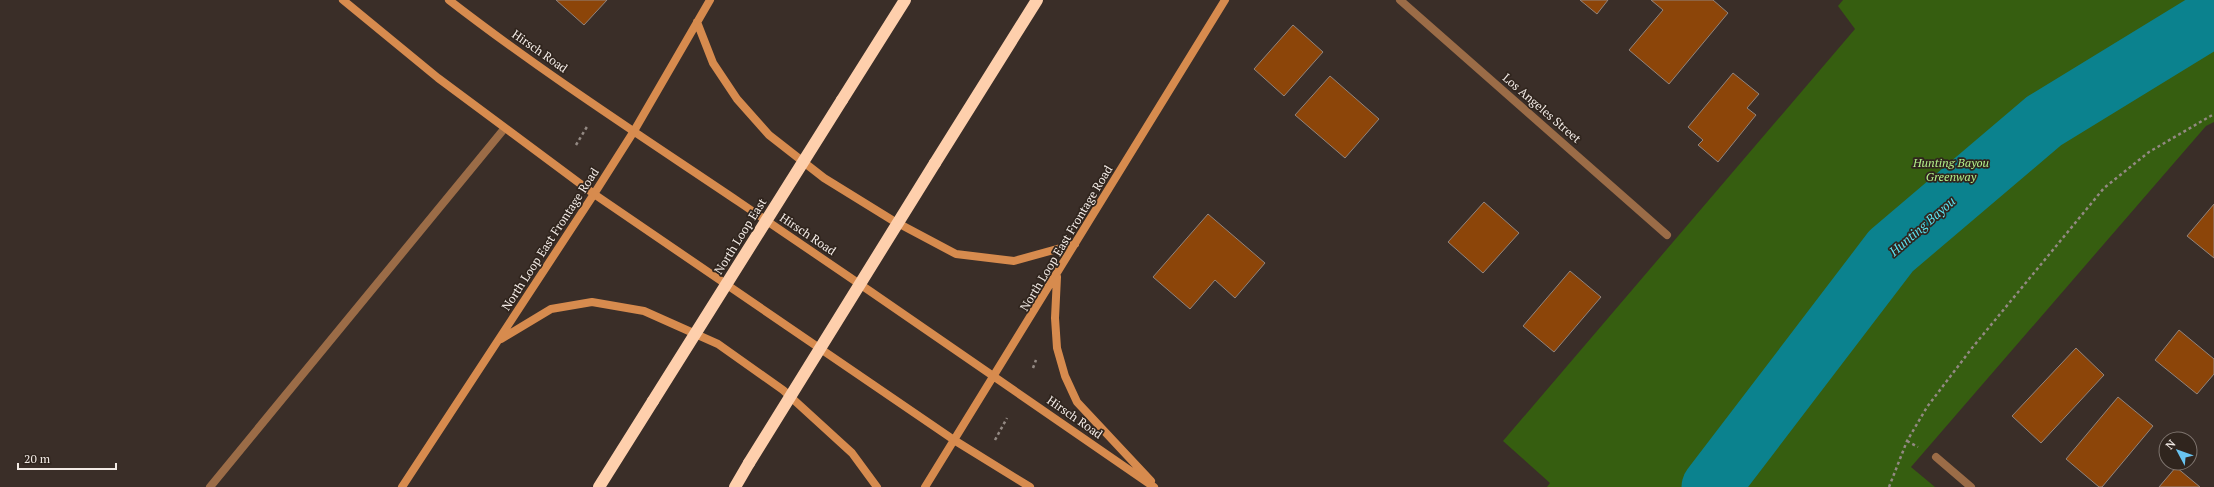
<svg xmlns="http://www.w3.org/2000/svg" width="2214" height="487" font-family="'PT Serif',serif">
  <rect width="100%" height="100%" fill="#3a2e28"/>
  <path fill="#365e10" d="M1843 0H2214V122L2206 126 1911 467 1935 487H1547L1550 483 1503 441 1855 29 1838 6Z"/>
  <g fill="none" stroke-linecap="round" stroke-linejoin="round">
    <path stroke="#0b828e" stroke-width="59" d="M1711 487 1891 251 2044 121 2214 17"/>
  </g>
  <path fill="#8c4509" stroke="#92847c" d="M556 0H607L584 25Z
    M1580 0H1608L1597 14Z
    M1651 0H1713L1728 13 1669 84 1629 50 1663 10Z
    M1293 25 1323 52 1284 96 1254 69Z
    M1733 73 1759 94 1747 108 1756 115 1718 162 1698 145 1703 140 1688 127Z
    M1330 76 1379 119 1345 158 1295 115Z
    M1484 202 1519 233 1483 273 1448 242Z
    M2214 204V258L2187 236Z
    M1208 214 1265 263 1235 298 1215 280 1190 309 1153 277Z
    M1570 271 1601 297 1554 352 1523 326Z
    M2179 330 2214 359V374L2197 394 2155 360Z
    M2076 348 2104 375 2041 443 2012 416Z
    M2118 397 2153 426 2102 487H2099L2066 459Z
    M2176 467 2200 487H2159Z"/>
  <g fill="none" stroke-linecap="round" stroke-linejoin="round">
    <path stroke="#938983" stroke-width="2.5" stroke-dasharray="3 3" stroke-linecap="butt" d="M576 145 588 125
      M1033 368 1036 360
      M995 440 1007 418
      M1907 441 1918 447
      M1889 487 1907 441 1927 407 1972 348 2104 188 2149 152 2214 114"/>
    <path stroke="#9b6c47" stroke-width="8" d="M210 487 504 129"/>
    <path stroke="#9b6c47" stroke-width="8" d="M1400 0 1667 235
      M1936 457 1971 487"/>
    <path stroke="#d78b4e" stroke-width="8" d="M343 0 438 78 594 194 954 440 1030 487
      M449 0C542 72 641 136 739 202 878 296 1016 391 1154 487
      M697 22 713 63 737 99 769 135 824 178 892 220 956 254 1014 261 1075 244
      M1057 277 1055 318 1057 348 1065 376 1077 402 1151 481
      M501 339 551 309 592 302 644 311 718 344 783 390 852 453 877 487
      M402 487 594 194 634 131 710 0
      M925 487 1225 0"/>
    <path stroke="#fecfac" stroke-width="12" d="M842 100 905 0
      M935 163 1037 0
      M599 487 653 401
      M735 487 749 463"/>
    <path stroke="#fecfac" stroke-width="12" d="M653 401 842 100
      M749 463 935 163"/>
  </g>
  <g text-anchor="middle" dominant-baseline="central" stroke-width="3.5" stroke-linejoin="round" paint-order="stroke">
    <g font-size="12" fill="#f3ebe6" stroke="#30251e">
      <text transform="translate(540 51) rotate(35)">Hirsch Road</text>
      <text transform="translate(1542 108) rotate(41)">Los Angeles Street</text>
      <text transform="translate(808 234) rotate(34)">Hirsch Road</text>
      <text transform="translate(740 236) rotate(-58)">North Loop East</text>
      <text transform="translate(1066 238) rotate(-59)">North Loop East Frontage Road</text>
      <text transform="translate(550 239) rotate(-57)">North Loop East Frontage Road</text>
      <text transform="translate(1075 417) rotate(35)">Hirsch Road</text>
    </g>
    <g font-size="12" font-style="italic" fill="#b3f08a" stroke="#30251e">
      <text x="1951" y="162">Hunting Bayou<tspan x="1951" dy="14">Greenway</tspan></text>
    </g>
    <g font-size="13" font-style="italic" fill="#5ce2f1" stroke="#30251e">
      <text transform="translate(1922 226) rotate(-41)">Hunting Bayou</text>
    </g>
  </g>
  <g transform="translate(2178 451) rotate(311)"><circle r="19" fill="#30251e" stroke="#7e746e"/>
  <path d="M0-3L7 15L0 10L-7 15Z" fill="#69c4f1"/>
  <text y="-6" font-size="11" font-weight="bold" text-anchor="middle" fill="#f3ebe6">N</text>
  </g>
  <path d="M18 463v6h98v-6" fill="none" stroke="#f3ebe6" stroke-width="2"/>
  <text x="24" y="463" font-size="12" fill="#f3ebe6" stroke="#30251e" stroke-width="3" paint-order="stroke">20 m</text>
</svg>
